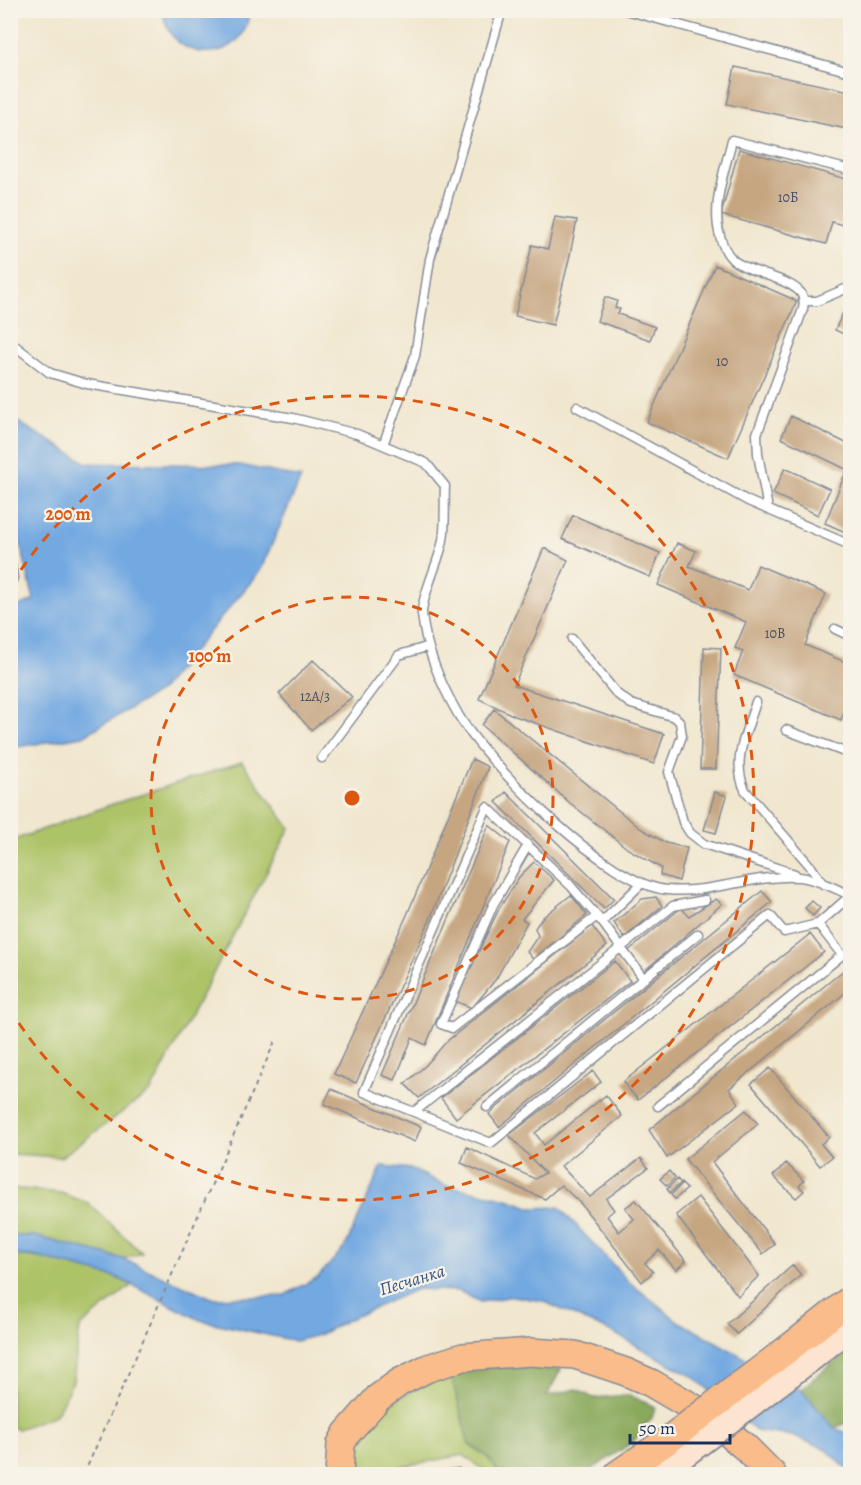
<svg xmlns="http://www.w3.org/2000/svg" width="861" height="1485" font-family="Alegreya,serif">
  <rect width="100%" height="100%" fill="#f7f3e8"/>
  <filter id="ink" filterUnits="userSpaceOnUse"><feTurbulence type="fractalNoise" baseFrequency=".0167" numOctaves="2"/><feDisplacementMap in="SourceGraphic" scale="12" xChannelSelector="R" yChannelSelector="G"/><feConvolveMatrix kernelMatrix="1 2 1 2 8 2 1 2 1" color-interpolation-filters="sRGB"/></filter>
  <filter id="wash" filterUnits="userSpaceOnUse"><feTurbulence type="fractalNoise" baseFrequency=".008" numOctaves="4" result="noise"/><feDisplacementMap in="SourceGraphic" scale="24" xChannelSelector="R" yChannelSelector="G"/><feGaussianBlur stdDeviation="1.35" result="paint"/><feColorMatrix in="noise" values="0 0 0 0 0 0 0 0 0 0 0 0 0 0 0 0 0 1.4 0 .05"/><feComposite in="paint" operator="in"/></filter>
  <g filter="url(#wash)">
    <rect width="100%" height="100%" fill="#f1e7cf"/>
    <path fill="#adc368" stroke="#647963" stroke-width="1.5" d="M242 762 290 828 151 1091 61 1157 11 1154V841L110 805Z
      M11 1188 61 1193 88 1203 142 1253 123 1259 34 1236H11Z
      M11 1255C44 1256 102 1270 132 1285L80 1327 73 1381 56 1415 18 1429 11 1427Z
      M450 1371 469 1445 486 1455 500 1474H489L463 1455 378 1471 350 1461 352 1443 389 1403Z"/>
    <path fill="#8aa95c" stroke="#526c5d" stroke-width="1.5" d="M850 1348V1421L834 1428 801 1389Z
      M470 1365 561 1369 547 1396 577 1389 593 1398 629 1395 655 1407 652 1418 633 1442 585 1474H500L486 1455 469 1445 450 1371Z"/>
    <path fill="#73a9e1" stroke="#476ca0" stroke-width="1.5" d="M163 10H249C248 66 168 67 163 10Z
      M11 418 87 463 240 465 301 478 260 571 160 691 83 736 11 748V609L34 600 11 504Z
      M382 1166 411 1169 445 1185 508 1199 532 1208 559 1207 628 1281 678 1321 801 1389 834 1428 850 1434V1472L826 1449 792 1436 756 1431 694 1377 617 1335 543 1301 513 1296 480 1302 459 1291 417 1289 347 1320 319 1335 295 1341 200 1320 118 1278 33 1256 11 1255V1236H34L123 1259 212 1298 283 1296 318 1277 345 1247Z"/>
    <g id="blocks">
      <path fill="#c6a681" d="M735 67 850 91V110L847 129 727 104Z
        M739 149 850 180V227L832 222 826 244 721 215Z
        M555 217 577 220 570 255 553 325 515 316 532 245 548 249Z
        M715 265 797 301 728 458 647 422Z
        M605 297 617 301 615 308 620 309 618 314 655 327 650 340 597 321Z
        M846 306 850 308V337L835 330Z
        M791 416 850 445V471L781 438Z
        M785 468 830 489 818 515 773 494Z
        M846 472 850 473V534L825 523Z
        M573 515 660 553 650 577 562 539Z
        M677 543 696 551 689 566 748 590 758 565 826 594 805 645 850 664V697L841 720 734 675 743 651 735 648 746 622 658 585Z
        M544 548 568 560 514 685 664 734 654 764 515 716 479 699Z
        M704 647 721 648 716 769H700Z
        M313 660 352 697 311 730 279 694Z
        M494 709 640 828 666 843 687 848 679 881 660 875 661 868 628 849 570 803 482 725Z
        M472 759 488 767 429 922 356 1083 334 1074 407 915Z
        M506 792 614 899 604 909 496 802Z
        M715 792 727 796 716 833 704 830Z
        M489 825 510 842 426 1045 412 1038 395 1080 382 1075Z
        M534 862 554 880 522 919 527 922 496 979 472 1008 455 1001 499 909 519 877Z
        M762 891 772 902 499 1127 489 1114Z
        M571 895 587 915 533 959 527 952 538 936 535 928 542 918Z
        M656 897 662 906 624 938 614 923 642 899Z
        M716 899 722 904 644 971 627 952 681 908 689 916Z
        M812 901 820 908 813 916 805 908Z
        M592 926 607 946 419 1098 405 1084 426 1065 447 1041Z
        M810 934 824 952 638 1100 623 1082Z
        M615 961 630 981 456 1118 441 1098Z
        M850 965V989L729 1089 739 1103 667 1158 649 1130Z
        M770 1068 829 1137 821 1144 832 1157 820 1166 751 1084Z
        M593 1071 601 1082 535 1133 544 1145 606 1095 622 1116 561 1166 590 1197 641 1158 648 1168 606 1199 614 1210 607 1216 619 1232 634 1219 625 1208 636 1200 686 1261 676 1270 659 1250 645 1263 653 1272 642 1282 581 1204 561 1185 545 1199 461 1163 467 1147 535 1179 545 1173 509 1135Z
        M331 1089 421 1127 415 1142 324 1104Z
        M746 1110 758 1124 712 1162 775 1244 763 1254 685 1159Z
        M786 1163 804 1181 799 1186 804 1191 796 1198 773 1176Z
        M669 1171 675 1178 667 1186 660 1179Z
        M677 1179 681 1183 670 1193 667 1189Z
        M682 1184 687 1189 675 1199 671 1195Z
        M698 1197 759 1276 738 1296 676 1215Z
        M793 1265 801 1275 737 1334 727 1324Z
        M459 1468 460 1474H428V1473Z"/>
    </g>
  </g>
  <g filter="url(#ink)">
    <use href="#blocks" fill-opacity="0" stroke="#868b96" stroke-width="1.5"/>
    <g fill="none" stroke-linecap="round" stroke-linejoin="round">
      <defs>
        <path id="service" d="M625 10 850 72
          M804 301H817L850 287
          M10 342 50 373 87 384 293 418 357 434 426 463 445 486C444 503 446 523 443 540 440 559 421 598 422 614 426 651 441 685 459 716 490 767 609 886 668 890 710 894 756 874 799 877 816 878 835 889 850 895
          M577 407 748 501 850 545
          M383 445 415 356 430 259 502 10
          M768 509 758 454 757 434 803 309C804 304 804 296 800 292 786 277 749 273 733 260 727 254 722 244 720 236 711 205 725 170 732 140L850 170
          M10 556 13 578 10 584
          M835 629 850 636
          M572 639 617 694 631 704 675 717 680 722 682 736 669 772 683 822 690 833 704 844 795 874
          M756 702C747 731 731 760 745 790L811 867 823 884
          M786 730 850 754
          M322 758 399 655 427 647
          M528 845 493 905 441 1024 452 1028 597 916
          M602 922 641 884
          M818 924 850 896
          M644 979 602 922 570 885 487 807 364 1092 491 1143 770 915 784 932 818 924 842 955 658 1106
          M487 1107 698 934
          M414 1112 673 906 705 900"/>
        <path id="secondary" d="M814 1358 850 1329
          M659 1474 686 1455"/>
        <path id="trunk" d="M797 1342 850 1300
          M339 1474 341 1444 347 1433 378 1398 400 1382 428 1368 463 1357 531 1352 575 1355 626 1372 651 1383 711 1418 746 1448 772 1474
          M618 1474 671 1438"/>
      </defs>
      <use href="#service" stroke="#868b96" stroke-width="11"/>
      <use href="#secondary" stroke="#868b96" stroke-width="26"/>
      <use href="#trunk" stroke="#868b96" stroke-width="30"/>
      <path stroke="#868b96" stroke-width="2" stroke-dasharray="4.5 4.5" stroke-linecap="butt" d="M10 1473 16 1474
        M84 1474 276 1039
        M588 1474 598 1468"/>
      <use href="#service" stroke="#fff" stroke-width="8"/>
      <use href="#secondary" stroke="#fde4d0" stroke-width="22"/>
      <use href="#trunk" stroke="#f9bc8a" stroke-width="27"/>
      <defs>
        <path id="secondary-bridge" d="M686 1455 814 1358"/>
        <path id="trunk-bridge" d="M671 1438 797 1342"/>
      </defs>
      <use href="#secondary-bridge" stroke="#868b96" stroke-width="26" stroke-linecap="butt"/>
      <use href="#trunk-bridge" stroke="#868b96" stroke-width="30" stroke-linecap="butt"/>
      <use href="#secondary-bridge" stroke="#fde4d0" stroke-width="22"/>
      <use href="#trunk-bridge" stroke="#f9bc8a" stroke-width="27"/>
    </g>
  </g>
  <g fill="none" stroke="#de5710" stroke-width="3" stroke-dasharray="10 8">
    <circle cx="352" cy="798" r="201"/>
    <path d="M11 585A402 402 0 1 1 11 1011"/>
  </g>
  <g text-anchor="middle" dominant-baseline="central" stroke-width="4.5" stroke-linejoin="round" paint-order="stroke">
    <g font-size="14" fill="#464d67">
      <text x="788" y="197">10Б</text>
      <text x="722" y="361">10</text>
      <text x="775" y="633">10В</text>
      <text x="315" y="696">12А/3</text>
    </g>
    <g font-size="18" font-style="italic" fill="#355485" stroke="#f7f3e8">
      <text transform="translate(412 1280) rotate(-17)">Песчанка</text>
    </g>
  </g>
  <circle cx="352" cy="798" r="9" fill="#de5710" stroke="#f7f3e8" stroke-width="3"/>
  <g font-size="18" text-anchor="middle" font-weight="bold" fill="#de5710" stroke="#f7f3e8" stroke-width="4.5" stroke-linejoin="round" paint-order="stroke">
    <text x="68" y="520">200 m</text>
    <text x="210" y="662">100 m</text>
  </g>
  <rect width="861" height="1485" fill="none" stroke="#f7f3e8" stroke-width="36"/>
  <path d="M630 1434v9h100v-9" fill="none" stroke="#1b2f5e" stroke-width="3"/>
  <text x="639" y="1434" font-size="18" fill="#1b2f5e" stroke="#f7f3e8" stroke-width="4.5" paint-order="stroke">50 m</text>
</svg>
